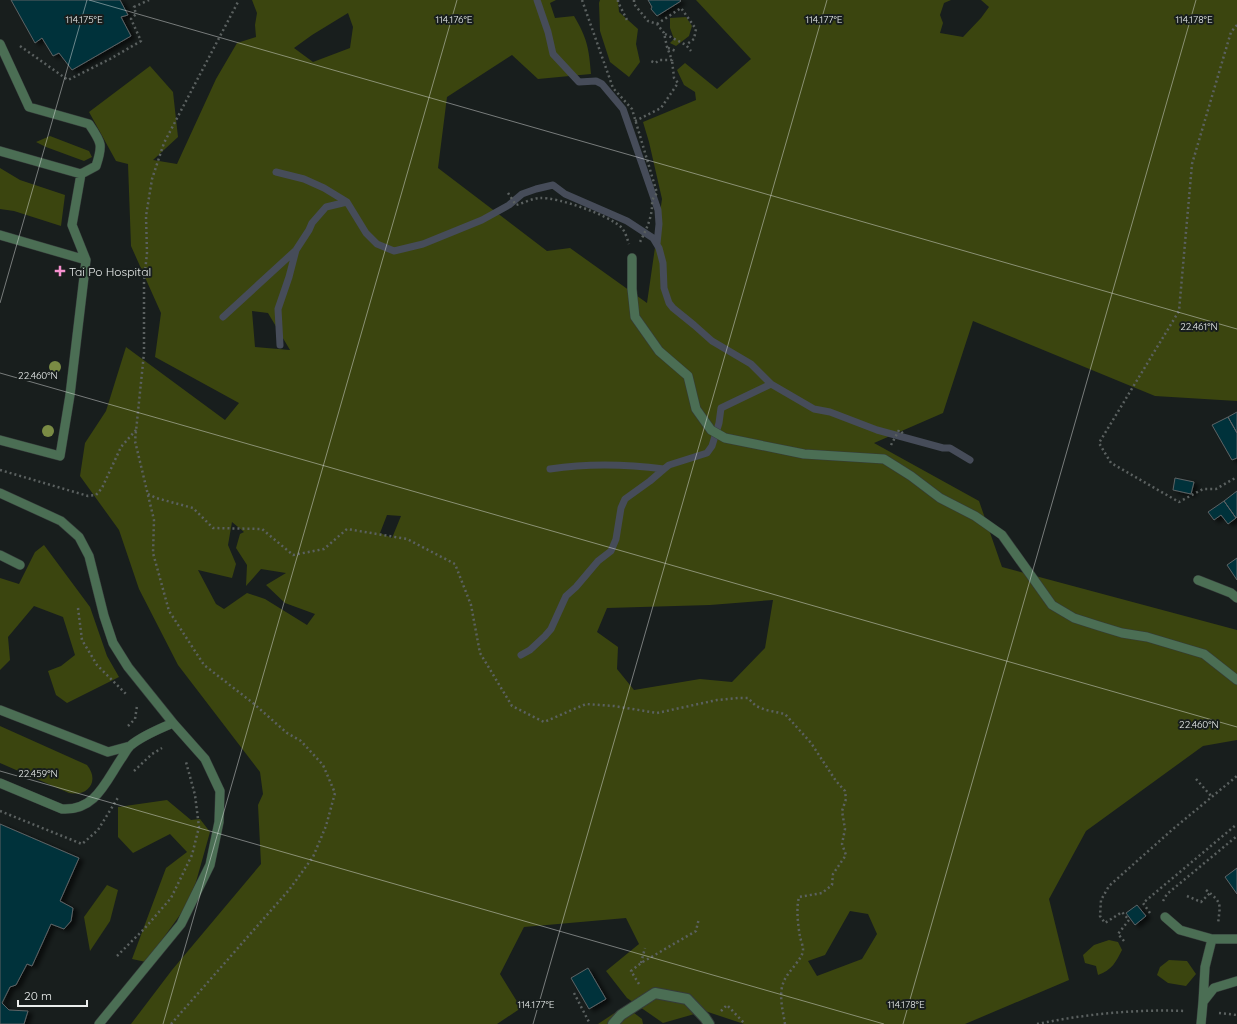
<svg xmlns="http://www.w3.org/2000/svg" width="1237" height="1024" font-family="Quicksand,sans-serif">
  <defs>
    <filter id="shadow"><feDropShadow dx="4.5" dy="2.5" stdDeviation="2" flood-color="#0009"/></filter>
  </defs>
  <rect width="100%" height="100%" fill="#181e1d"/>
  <path fill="#3b450f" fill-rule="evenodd" d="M252 0H556L550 3 555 18 574 16C587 38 589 48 591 74L538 79 512 55 447 97 438 168 547 251 570 248 647 303 662 199 649 142 643 122 696 100 695 92 684 85 677 70 685 63 717 89 751 59 696 0H951L944 3 940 15 943 23 940 33 963 37 981 18 989 7 981 0H1237V401L1155 396 973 321 943 413 874 443 979 501 1002 567 1237 630V740L1203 746 1086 831 1049 899 1069 980 965 1024H744L705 1011 663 1023 627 998 606 971 639 944 626 918 524 927 500 974 521 1008 497 1024H131L172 970 261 864 258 805 263 794 260 772 178 665 139 589 119 530 80 476 85 443 106 411 126 347 225 420 239 403 155 357 161 313 131 246 128 164 116 161 89 112 150 66 173 92 178 137 153 160 177 164 216 79 237 43 256 37 255 25 257 13ZM348 13 353 27 350 48 313 62 294 48 312 35ZM252 311 268 313 290 350 255 347ZM387 515 401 516 392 538 380 533ZM232 522 244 532 240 534 236 548 247 565 246 586 261 569 286 573 266 585 285 603 315 614 307 625 265 599 247 593 224 609 216 604 198 570 232 578 236 564 228 545ZM773 600 765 648 732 682 700 679 634 690 617 669 618 647 597 632 607 608 710 605ZM850 911 868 914 877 934 862 959 817 976 808 961 825 955Z
    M600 0H618L619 12 638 29 636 44 640 62 629 77 610 62 600 31 599 3Z
    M686 17 692 26 689 36 676 46 670 43 674 39 670 28V18Z
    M50 136 89 151 92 157 84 161 46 147 36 142Z
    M0 168 20 180 65 195 61 226 14 211 0 209Z
    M44 545 90 607 107 656 119 677 67 703 56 695 48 671 61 666 75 655 63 617 34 606 8 637 10 660 0 670V578L19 584 35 552Z
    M0 726 87 765C100 781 88 797 69 793L0 763Z
    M167 800 191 820 200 819 210 832 196 882 185 908 146 962 132 959 166 868 187 852 170 834 133 853 118 837V807Z
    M107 885 118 890 110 921 90 951 84 917Z
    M1109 940 1118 942 1122 950C1116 962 1112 970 1098 975L1096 966 1085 963 1083 955 1094 945Z
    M1169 960 1187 961 1196 974 1186 986 1168 983 1157 975 1160 967Z
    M625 1006 642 1019 643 1024H598Z"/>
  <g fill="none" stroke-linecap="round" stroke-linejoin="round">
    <path stroke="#464c59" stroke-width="7" d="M537 0 548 32 553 54 579 82 596 81 602 84 623 109 658 210 659 224 657 244
      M276 172 304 179 324 188 347 202 366 233 377 244 394 251 423 244 482 220 509 205 522 194 536 189 553 185 565 194 627 221 653 238 659 248 663 263 664 288 669 303 673 308 694 325 712 341 751 364 771 384 814 409 830 412 877 430 943 448H950L970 460
      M223 317 296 250 309 230 312 223 326 207 347 202
      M280 345 278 309 289 277 296 250
      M550 469C590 463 625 464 664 469L669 465 707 453 712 446 719 423 721 408 771 384
      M521 655 530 650 545 636 551 629 566 596 576 587 598 561 611 551 616 539 621 508 625 499 650 481 664 469"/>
  </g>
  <path fill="#00313b" stroke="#5d6365" filter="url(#shadow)" d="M11 0H120L128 15 121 17 131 36 72 70 59 53 53 56 42 38 35 43Z
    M648 0H680L681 1 657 16 651 9 652 7Z
    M1237 412V433L1228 417Z
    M1228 417 1237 433V458L1232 460 1212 425Z
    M1175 478 1194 482 1191 494 1173 490Z
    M1237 491V517L1236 518 1224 501Z
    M1224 501 1236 518 1228 524 1221 515 1214 520 1208 512Z
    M1237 558V580L1227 565Z
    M0 824 79 858 60 901 73 908 71 921 64 929 51 924 32 966 27 964 16 985 10 987 2 1003 9 1010 28 1011 24 1024H0Z
    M1237 868V894L1225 877Z
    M1137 905 1146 916 1135 925 1126 913Z
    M588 968 606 999 589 1009 571 978Z"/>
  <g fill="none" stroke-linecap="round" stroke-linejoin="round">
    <defs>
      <path id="service" d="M0 44 29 107 89 124C102 143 103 145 96 166L81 174 0 151
        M0 235 86 260
        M632 258V289L635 317 659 351 688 376 696 409 711 430 725 438 804 454 884 459 911 476 940 498 975 516 1002 535 1052 605 1074 618 1099 626 1122 633 1147 637 1204 654 1237 680
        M0 440 60 456 70 395 86 260 72 225 81 174
        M0 493 61 521 79 537 89 556 104 616 113 643 128 667 173 723 205 759 220 791 219 822 210 865 181 924 99 1024
        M0 555 20 565
        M1198 580 1231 593 1237 598
        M0 710 108 752 130 746
        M0 783 62 809C95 811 105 783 121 759 124 755 126 750 130 746 139 738 161 728 173 723
        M1165 917 1180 930 1212 939H1237
        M1203 1002 1205 967 1212 939
        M1201 1024 1203 1002 1214 988 1237 981"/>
      <path id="minor" d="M613 1024 621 1015 655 993 687 999 705 1018 709 1024"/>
    </defs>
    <use href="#service" stroke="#353b3a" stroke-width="10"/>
    <use href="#minor" stroke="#353b3a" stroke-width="12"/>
    <path stroke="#5b6160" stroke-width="2.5" stroke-dasharray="2 3" stroke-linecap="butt" d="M582 0 613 88 632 109 657 193 652 200C653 217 646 230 639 244
      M618 0V2L628 22
      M634 0V4L648 21 657 24 664 33 667 47 672 60H660L655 63 649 60
      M657 24 681 8 696 29 694 39 686 45
      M1237 25 1231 32 1192 164 1179 311 1099 443 1111 463 1179 502 1203 489H1216L1237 477
      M665 34 686 45 691 51
      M20 46 68 80 110 59 141 41 131 19 136 14 134 7 149 0
      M668 48 676 51
      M635 121 661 108 678 83 674 78 672 60
      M508 193 516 205C524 203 533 198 540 198 558 197 608 215 621 227 625 231 627 238 629 244
      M891 445 899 430 904 434
      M0 470 88 496 96 495 102 488 121 447 136 430
      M148 494 156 498 193 508 213 528 262 529 293 555 324 549 347 529 407 539 455 564 471 605 480 653 512 706 544 722 586 704 614 706 657 713 717 700 738 698H748L756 706 766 710 785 714 811 743 836 781 845 791 846 799 842 811 845 829 842 844 846 855 833 874 832 885 822 893 799 897C796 909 798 925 800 937 801 941 803 946 803 949 804 958 788 971 784 981 778 994 783 1011 785 1024
      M78 608 82 640 97 665 126 694
      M128 726 135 719 137 706
      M134 771 152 754 162 748
      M1196 779 1212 797
      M0 811 82 844 98 830 119 796
      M1206 890C1223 903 1220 904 1218 924
      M1187 896 1201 902 1210 893
      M1163 901 1167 894 1237 836
      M1150 913 1143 903 1237 824
      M1124 941 1118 934 1129 920 1122 912 1105 923 1100 916 1101 900 1109 886 1173 829 1237 776
      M117 956 145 928 171 898 192 855 199 827 195 795 186 762
      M641 963 645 948
      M639 984 631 971 641 963 696 931 699 918
      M574 993 590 1024
      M721 1011 727 1005 745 1024
      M1219 1013 1237 1015
      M171 1024 289 890 313 857 326 826 335 793 323 765 301 741 287 733 253 703 204 665 169 611 153 553 154 520 135 441 144 353V281L147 253 146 216 152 179 164 143 239 0
      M1037 1024C1086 1014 1136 1009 1186 1011"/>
    <use href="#service" stroke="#4b6e54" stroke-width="9"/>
    <use href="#minor" stroke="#4b6e54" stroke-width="10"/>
  </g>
  <g fill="#7a8b44">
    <circle cx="55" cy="367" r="6"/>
    <circle cx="48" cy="431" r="6"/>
  </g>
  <path fill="none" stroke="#eaeeed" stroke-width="1" stroke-opacity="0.45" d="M89 0 1237 329M0 303 87 0M0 373 1237 727M0 771 884 1024M163 1024 457 0M533 1024 827 0M903 1024 1196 0"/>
  <path fill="#f690cf" stroke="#181e1d" stroke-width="1.5" d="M58 265h4v4h4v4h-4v4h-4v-4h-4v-4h4z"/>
  <g text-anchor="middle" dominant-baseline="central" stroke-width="4" stroke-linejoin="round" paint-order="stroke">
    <g font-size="12" fill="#eaeeed" stroke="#181e1d" text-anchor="start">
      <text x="69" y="271">Tai Po Hospital</text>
    </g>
  </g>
  <g font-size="10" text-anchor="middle" fill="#eaeeed" stroke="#181e1d" stroke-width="4" stroke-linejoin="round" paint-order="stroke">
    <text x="84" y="23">114.175°E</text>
    <text x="454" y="23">114.176°E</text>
    <text x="824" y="23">114.177°E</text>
    <text x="1194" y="23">114.178°E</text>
    <text x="1199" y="330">22.461°N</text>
    <text x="38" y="379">22.460°N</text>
    <text x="1199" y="728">22.460°N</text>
    <text x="38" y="777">22.459°N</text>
    <text x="536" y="1008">114.177°E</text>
    <text x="906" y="1008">114.178°E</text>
  </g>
  <path d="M18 1000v6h69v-6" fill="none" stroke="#eaeeed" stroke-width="2"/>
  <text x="24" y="1000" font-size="12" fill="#eaeeed" stroke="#181e1d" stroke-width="3" paint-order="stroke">20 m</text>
</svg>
